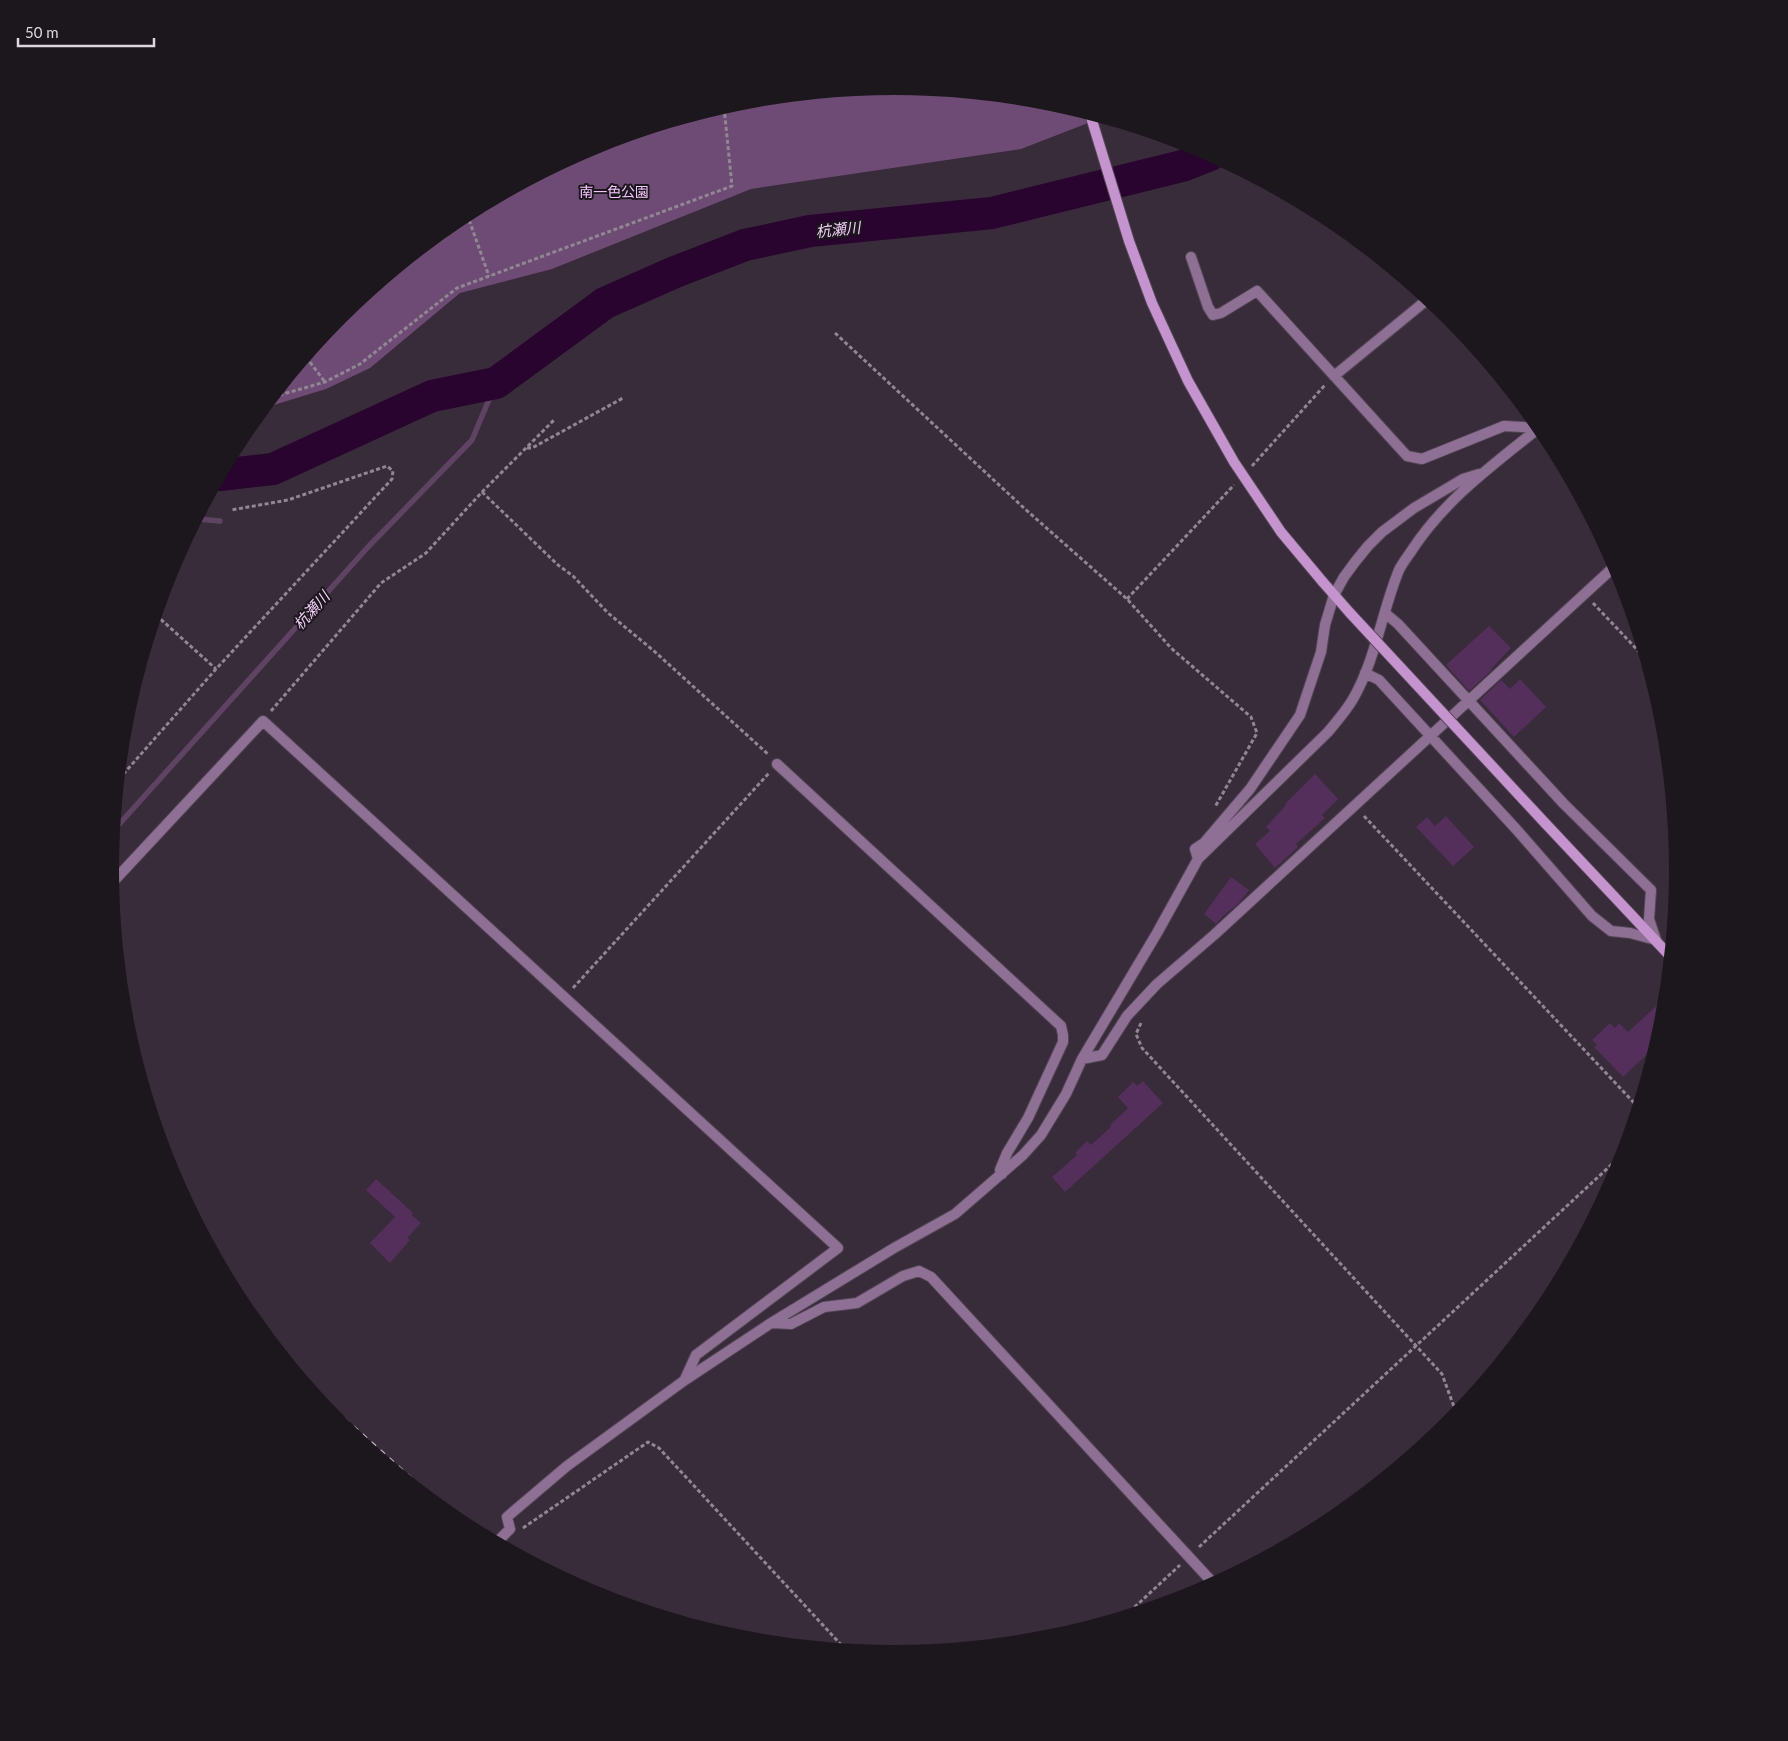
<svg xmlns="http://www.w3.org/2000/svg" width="1788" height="1741" font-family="Lato,'Noto Sans JP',sans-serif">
  <rect width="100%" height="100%" fill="#382b3a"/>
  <path fill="#6e4b75" d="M894 86 1047 101 1101 118 1021 149 751 189 552 269 460 293 370 368 326 389 264 408 340 316 459 218 594 146 741 101Z"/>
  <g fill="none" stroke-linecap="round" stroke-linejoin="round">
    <path stroke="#5f4363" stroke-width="5.5" d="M197 519 220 521
      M114 830 368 547 472 440 496 383"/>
    <path stroke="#28042e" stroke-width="32" d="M220 475 273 469 432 396 496 383 605 303 675 272 745 245 810 231 992 213 1182 166 1210 155"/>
  </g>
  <path fill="#542f5b" d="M1489 626 1511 648 1491 669 1492 670 1469 691 1446 665Z
    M1520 679 1546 707 1514 737 1480 700 1501 680 1510 689Z
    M1315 774 1338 799 1322 815 1325 818 1296 844 1298 847 1275 868 1255 844 1270 831 1266 827 1286 805 1285 804Z
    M1446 816 1474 847 1453 866 1416 827 1427 817 1435 826Z
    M1231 877 1249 890 1238 904 1223 916 1216 924 1204 914Z
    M1666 997 1663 1024 1657 1045 1623 1077 1594 1047 1597 1045 1592 1040 1610 1023 1615 1028 1619 1023 1628 1032Z
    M1143 1081 1163 1103 1065 1192 1052 1177 1077 1155 1075 1153 1087 1141 1091 1145 1111 1127 1110 1125 1128 1108 1118 1097 1133 1082 1137 1086Z
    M376 1179 413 1213 412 1215 421 1223 407 1238 410 1240 390 1263 370 1243 395 1217 366 1190Z"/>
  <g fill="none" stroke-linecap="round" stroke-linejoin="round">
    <defs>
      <path id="street" d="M1191 257 1208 307 1213 315 1221 313 1257 291 1407 456 1422 459 1504 426 1538 428
        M1334 376 1428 299
        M1385 613 1398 624 1564 804 1651 890 1649 919 1656 940
        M1365 673 1379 680 1516 829 1592 916 1611 931 1630 933 1656 940
        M777 764 1061 1026 1063 1035V1042L1028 1118 1007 1153 1000 1170 1002 1174
        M1198 859 1328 732C1337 721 1346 711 1353 699 1376 659 1382 611 1399 570 1403 562 1409 555 1414 547 1447 498 1494 464 1540 427
        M111 884 263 721 838 1248 696 1355 685 1379
        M1082 1059 1102 1055 1127 1016 1157 984 1214 935 1616 565
        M772 1323 791 1324 824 1307 857 1303 903 1276 919 1271 931 1277 1214 1584
        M496 1543 510 1529 507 1517 567 1466 685 1380 771 1323 894 1248 955 1214 1023 1155 1041 1135 1066 1094 1082 1059 1157 933 1198 859 1195 849 1204 843 1250 789 1300 715 1321 652 1325 625 1334 595 1344 577 1355 562 1368 546 1382 532 1414 508 1463 479 1479 474"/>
      <path id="secondary" d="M1090 114 1129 241
        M1322 581 1350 613
        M1545 823 1670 956"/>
    </defs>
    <use href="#street" stroke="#534655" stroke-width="12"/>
    <use href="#secondary" stroke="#534655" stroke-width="12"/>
    <path stroke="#918793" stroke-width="3" stroke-dasharray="4 2.5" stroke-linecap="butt" d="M467 214 489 276
      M835 333 1025 509 1127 599 1171 648 1251 717 1257 733 1215 807
      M306 357 325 382
      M273 397 325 382 360 364 457 288 732 186 724 107
      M527 448H532L623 398
      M1252 466 1325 385
      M482 492 558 565 573 576 608 613 654 651 769 755
      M1127 599 1234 485
      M1593 603 1646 659
      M156 615 216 669
      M271 711 381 583 426 553 482 492 554 420
      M119 779 216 669 392 479 393 471 387 466 288 500 231 510
      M1364 816 1638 1107
      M573 988 769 773
      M1141 1023 1136 1034 1142 1048 1442 1374 1457 1415
      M523 1528 648 1442 659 1448 846 1650
      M1199 1547 1624 1153
      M1125 1616 1180 1565"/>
    <use href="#street" stroke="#8f7095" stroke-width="10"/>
    <use href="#secondary" stroke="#c593ce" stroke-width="10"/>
    <path stroke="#c1b8c3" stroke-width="4" stroke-dasharray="6 6" stroke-linecap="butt" d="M308 1387 462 1524"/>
    <defs>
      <path id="secondary-bridge" d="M1129 241 1152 303 1188 381 1234 462 1281 532 1322 581
        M1350 613 1545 823"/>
    </defs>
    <use href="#secondary-bridge" stroke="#534655" stroke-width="12" stroke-linecap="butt"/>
    <use href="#secondary-bridge" stroke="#c593ce" stroke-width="10"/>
  </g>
  <g text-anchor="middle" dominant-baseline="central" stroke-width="4" stroke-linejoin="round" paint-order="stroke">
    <g font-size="14" fill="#f5c5fe" stroke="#1c161d">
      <text x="614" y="191">南一色公園</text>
    </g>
    <g font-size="15" font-style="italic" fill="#f3cff9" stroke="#1c161d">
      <text transform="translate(838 229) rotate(-6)">杭瀬川</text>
      <text transform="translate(311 610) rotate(-48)">杭瀬川</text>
    </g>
  </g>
  <path d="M0 0H1788V1741H0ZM119 870a775 775 0 1 1 1550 0a775 775 0 1 1-1550 0Z" fill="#1c161d" fill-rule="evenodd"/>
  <path d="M18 38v8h136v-8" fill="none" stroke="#ded6e0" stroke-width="2.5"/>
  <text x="25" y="38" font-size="15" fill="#ded6e0" stroke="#1c161d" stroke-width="4" paint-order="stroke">50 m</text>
</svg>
